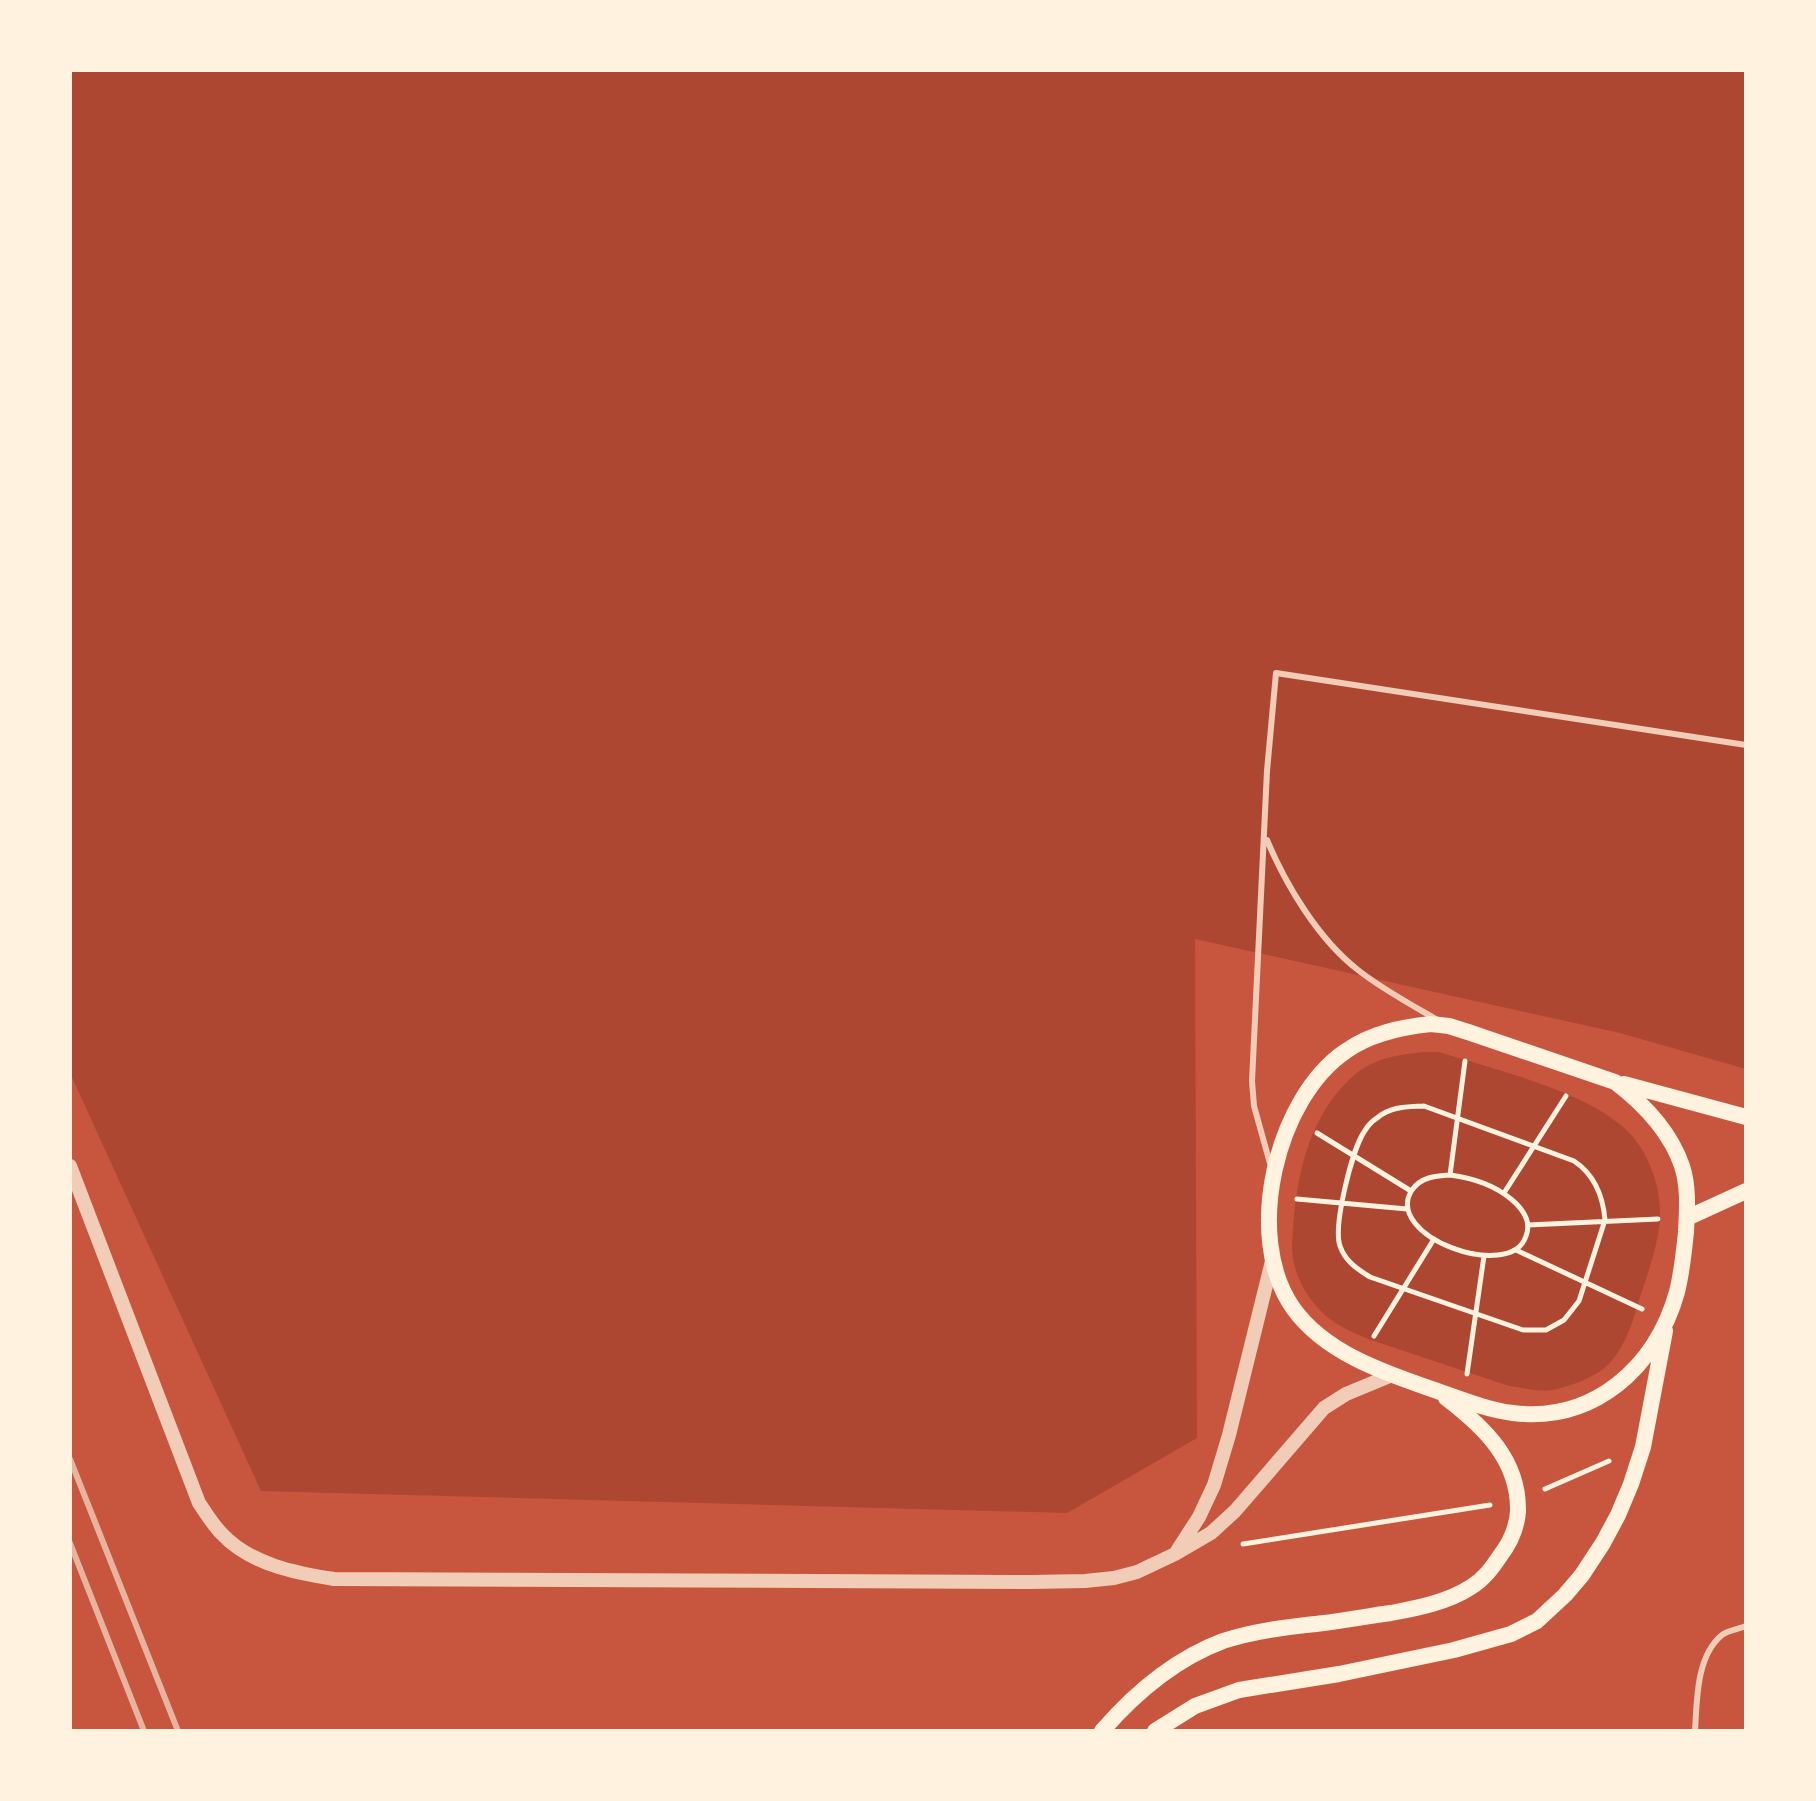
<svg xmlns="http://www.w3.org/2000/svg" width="1816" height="1801" font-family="'Fira Sans Condensed',sans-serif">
  <rect width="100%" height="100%" fill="#c8553d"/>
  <path fill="#ae4732" d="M70 70H1746V1069L1620 1033 1195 939 1197 1438 1067 1513 261 1491 70 1073Z
    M1425 1052H1439C1495 1070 1603 1094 1637 1142 1652 1163 1661 1191 1660 1217 1659 1241 1650 1266 1643 1288 1637 1305 1633 1324 1625 1340 1619 1351 1613 1361 1603 1369 1590 1379 1568 1387 1552 1390 1538 1392 1523 1388 1509 1386 1478 1376 1447 1365 1416 1355 1385 1344 1339 1333 1318 1308 1305 1294 1297 1278 1293 1259 1291 1246 1293 1230 1294 1216 1299 1166 1312 1114 1351 1078 1372 1058 1397 1055 1425 1052Z"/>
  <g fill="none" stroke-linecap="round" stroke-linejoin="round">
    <path stroke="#fff3e0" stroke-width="5" d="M1424 1106 1574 1161C1595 1175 1603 1196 1605 1220L1579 1301 1564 1320 1546 1330H1523L1370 1277C1357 1269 1345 1261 1340 1246 1333 1226 1352 1150 1364 1132 1367 1127 1372 1121 1377 1118 1391 1106 1407 1107 1424 1106Z
      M1317 1133 1411 1191
      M1450 1175C1473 1178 1493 1184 1511 1199 1523 1209 1532 1221 1526 1236 1511 1283 1382 1236 1412 1190 1421 1177 1435 1176 1450 1175Z
      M1450 1175 1465 1061
      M1504 1193 1566 1096
      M1297 1199 1407 1209
      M1528 1225 1658 1219
      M1516 1250 1642 1309
      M1374 1336 1434 1239
      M1467 1374 1484 1256
      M1545 1489 1609 1461
      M1243 1544 1490 1505"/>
    <path stroke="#f1ccb7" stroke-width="6" d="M1267 840C1286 885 1318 939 1358 970 1382 989 1410 1004 1436 1019
      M1271 1167 1254 1106 1252 1081 1267 771 1276 673 1746 745
      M1695 1731C1697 1701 1696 1656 1722 1635 1728 1630 1739 1629 1746 1626"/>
    <path stroke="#f1ccb7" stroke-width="14" d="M70 1166 199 1503C206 1513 213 1525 222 1534 250 1564 295 1573 334 1579L1031 1582 1085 1581 1114 1578 1137 1572 1175 1554 1211 1533 1235 1511 1324 1408 1346 1394 1392 1375
      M1177 1551 1199 1517 1214 1485 1229 1435 1273 1257"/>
    <path stroke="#fff3e0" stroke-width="16" d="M1431 1024 1449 1026 1468 1032 1615 1082C1644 1104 1670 1131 1682 1166 1689 1187 1687 1211 1686 1232 1684 1252 1682 1272 1677 1292 1656 1367 1594 1423 1513 1413 1489 1410 1466 1401 1443 1393 1391 1375 1326 1355 1293 1308 1243 1237 1276 1098 1346 1051 1371 1033 1402 1027 1431 1024Z
      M1624 1084 1746 1117
      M1687 1218 1746 1191
      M1102 1731C1135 1693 1175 1659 1223 1641 1256 1630 1290 1627 1324 1623 1347 1620 1369 1616 1391 1613 1418 1608 1448 1602 1471 1587 1484 1579 1492 1568 1500 1556 1510 1543 1517 1527 1518 1511 1519 1460 1484 1427 1446 1398
      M1155 1731 1195 1706 1239 1690 1339 1674 1454 1650 1511 1634 1537 1621 1565 1595 1582 1575 1603 1543 1618 1515 1631 1484 1643 1447 1665 1331"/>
    <path stroke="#e9b49f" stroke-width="6" d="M70 1459 178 1731
      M70 1543 144 1731"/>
  </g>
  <rect width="1816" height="1801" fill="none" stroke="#fff3e0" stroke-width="144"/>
</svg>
